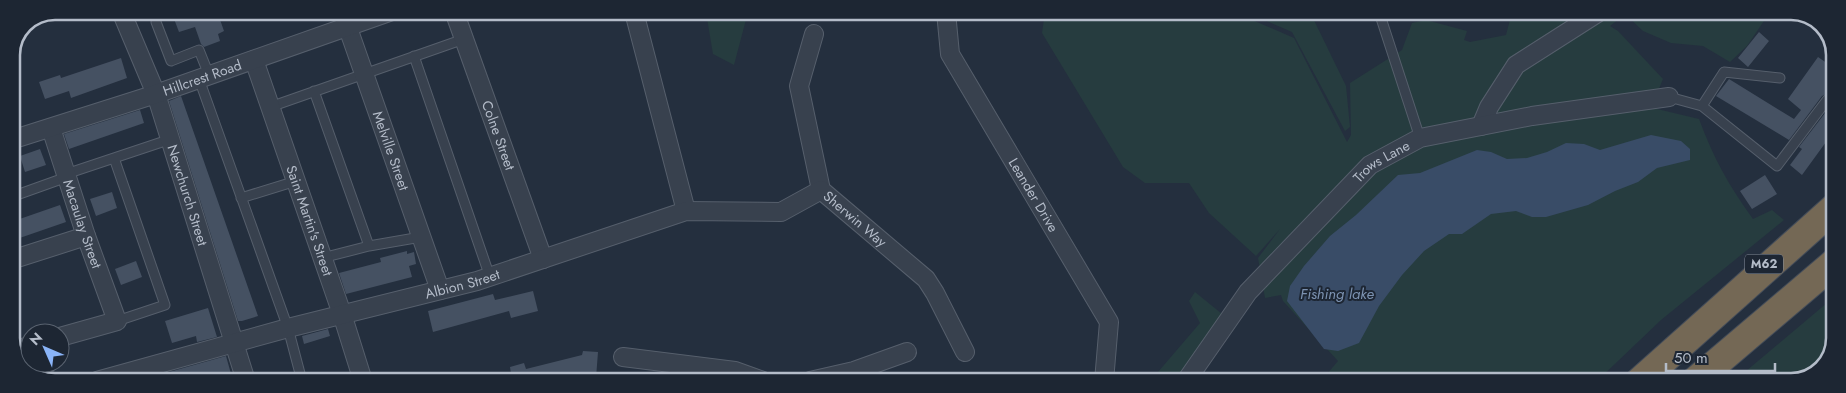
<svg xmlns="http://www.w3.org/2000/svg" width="1846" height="393" font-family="Jost,sans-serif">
  <rect width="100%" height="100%" fill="#242f3e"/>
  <path fill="#263c3f" d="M706 12H748L734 65 713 54Z
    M1045 12H1234L1294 38 1347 142 1351 135 1350 83 1402 50 1412 23 1426 20 1467 31 1464 40 1470 42 1506 35 1512 12H1770L1747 46 1730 62 1703 46 1671 43 1643 31 1625 14 1610 26 1618 31 1663 79 1653 103V108L1699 119C1713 157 1729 186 1753 219L1772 210 1784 220 1661 320 1596 382H1333L1327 374 1338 361 1283 301 1281 295 1265 298 1258 258 1280 229 1256 256 1209 213 1189 183H1145L1123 167 1042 33Z
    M1246 12H1310L1346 86 1350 127 1345 131 1292 32Z
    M1195 292 1227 318 1190 381H1127L1158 372 1200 323 1189 301Z
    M1834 297V343L1816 365 1791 382H1733Z"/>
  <path fill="#394c67" d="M1651 135 1681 141 1690 149V160L1657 168 1638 182 1615 191 1588 205 1546 217H1532L1516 211 1491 214 1462 234H1449L1424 251 1402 275 1379 306 1359 343 1338 351 1324 349 1287 301 1290 286 1304 266 1330 236 1356 215 1398 175 1420 173 1477 150 1491 152 1507 159 1527 158 1547 152 1566 143 1584 144 1600 150Z"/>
  <path fill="#455162" d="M171 11H217L224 31 218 34 220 41 204 47 201 44 195 27 179 32Z
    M1759 32 1769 41 1748 67 1738 58Z
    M1818 57 1834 68V131L1802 175 1790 165 1802 149 1799 147 1832 104 1833 100 1831 95 1827 94 1822 96 1789 140 1716 96 1729 79 1794 119 1801 110 1788 99Z
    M121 58 127 78 71 98 69 91 45 99 39 82 60 75 61 78Z
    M181 96 258 316 242 321H238L169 101Z
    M140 110 144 123 69 149 64 134Z
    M40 149 46 165 25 172 20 156Z
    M1765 175 1777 194 1752 209 1740 191Z
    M112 192 117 208 96 216 90 199Z
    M60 205 66 222 11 241V222Z
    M407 251V254L414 252 416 264 409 266 412 277 346 294 339 273 381 262 380 258Z
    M136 261 142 277 121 285 115 269Z
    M533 291 538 311 511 318 509 311 433 332 428 311 493 294 495 300Z
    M208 308 217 337 197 342 196 336 172 343 165 321Z
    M328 329 330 336 304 344 302 336Z
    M583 351 598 352 596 378 576 377 577 381H497V378L511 374 510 367 524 363 526 369 582 355Z
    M226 356 233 381H215L212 372 180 381H137Z"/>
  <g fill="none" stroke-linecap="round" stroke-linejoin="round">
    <defs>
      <path id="service" d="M1379 12 1420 138
        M156 22 171 61 199 50 209 75
        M414 56 490 277
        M199 79 288 328 302 381
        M314 91 369 246 322 258
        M1669 97 1702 106 1777 166 1827 100
        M1702 106 1724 72 1780 78
        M270 107 464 39
        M114 158 165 305 117 321
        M66 174 171 139
        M11 197 67 177
        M241 198 296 181
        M369 246 421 237"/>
      <g id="minor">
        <path id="s1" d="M121 11 156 94 246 381"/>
        <path id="s2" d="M342 11 440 290"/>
        <path id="s3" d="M454 11 543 259"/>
        <path d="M634 12 686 211"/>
        <path id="s4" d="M946 12 950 54 1109 322 1104 381"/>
        <path id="s5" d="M814 34 799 86 821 190 926 279 935 293 965 352"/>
        <path id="s6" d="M254 60 342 314 363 381"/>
        <path d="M1481 126 1489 107 1516 65 1599 12"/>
        <path id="s7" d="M51 128 86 236 117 321 60 337"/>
        <path id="s8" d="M11 140 156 94 392 11"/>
        <path d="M11 260 86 236"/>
        <path d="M15 350 30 346"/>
        <path d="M623 357 735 371 763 381"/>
        <path id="s9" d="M97 381 288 328 477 281 686 211 781 212 821 190"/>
        <path d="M810 381 854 371 907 352"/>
        <path id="s10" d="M1186 381 1248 292 1370 165 1420 138 1532 116 1669 97"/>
      </g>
      <path id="motorway" d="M1639 382 1834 208
        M1694 382 1834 263"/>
    </defs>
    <use href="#service" stroke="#565f6c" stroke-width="11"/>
    <use href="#minor" stroke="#565f6c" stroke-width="20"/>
    <use href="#motorway" stroke="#434c59" stroke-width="30"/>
    <use href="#service" stroke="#38414e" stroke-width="9"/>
    <use href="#minor" stroke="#38414e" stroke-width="18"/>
    <use href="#motorway" stroke="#746855" stroke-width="28"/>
  </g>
  <g text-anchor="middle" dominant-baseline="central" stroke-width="4" stroke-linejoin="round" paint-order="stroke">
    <rect fill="#1d2633" stroke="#878f9c" stroke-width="1" x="1745" y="254.5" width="38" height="19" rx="4"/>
    <g font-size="12" font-weight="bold" fill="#b4bcc9">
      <text x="1764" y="264">M62</text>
    </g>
    <g font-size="14" fill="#b4bcc9" stroke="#1d2633">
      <text stroke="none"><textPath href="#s8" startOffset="201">Hillcrest Road</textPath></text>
      <text stroke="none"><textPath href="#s3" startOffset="132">Colne Street</textPath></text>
      <text stroke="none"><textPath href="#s2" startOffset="148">Melville Street</textPath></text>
      <text stroke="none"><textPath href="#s10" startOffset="296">Trows Lane</textPath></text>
      <text stroke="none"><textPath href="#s1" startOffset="196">Newchurch Street</textPath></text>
      <text stroke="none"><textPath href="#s4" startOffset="206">Leander Drive</textPath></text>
      <text stroke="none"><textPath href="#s5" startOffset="205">Sherwin Way</textPath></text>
      <text stroke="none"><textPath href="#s6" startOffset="170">Saint Martin's Street</textPath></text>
      <text stroke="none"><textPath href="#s7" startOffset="101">Macaulay Street</textPath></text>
      <text stroke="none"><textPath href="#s9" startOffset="378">Albion Street</textPath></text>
    </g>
    <g font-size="15" font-style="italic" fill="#7c92b1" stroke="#1d2633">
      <text x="1337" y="294">Fishing lake</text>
    </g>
  </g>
  <path d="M0 0H1846V393H0ZM55 20H1791A35 35 0 0 1 1826 55V338A35 35 0 0 1 1791 373H55A35 35 0 0 1 20 338V55A35 35 0 0 1 55 20Z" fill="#1d2633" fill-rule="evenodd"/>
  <path fill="none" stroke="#b4bcc9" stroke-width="2.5" d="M55 20H1791A35 35 0 0 1 1826 55V338A35 35 0 0 1 1791 373H55A35 35 0 0 1 20 338V55A35 35 0 0 1 55 20Z"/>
  <g transform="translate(45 348) rotate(315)"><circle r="24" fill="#1d2633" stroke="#59626f"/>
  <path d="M0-4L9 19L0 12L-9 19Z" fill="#8ab4f8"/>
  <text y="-8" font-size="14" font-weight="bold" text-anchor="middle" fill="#b4bcc9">N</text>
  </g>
  <path d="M1666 363v8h109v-8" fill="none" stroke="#b4bcc9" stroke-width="2.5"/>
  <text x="1674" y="363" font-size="15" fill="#b4bcc9" stroke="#1d2633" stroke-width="4" paint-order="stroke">50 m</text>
</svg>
